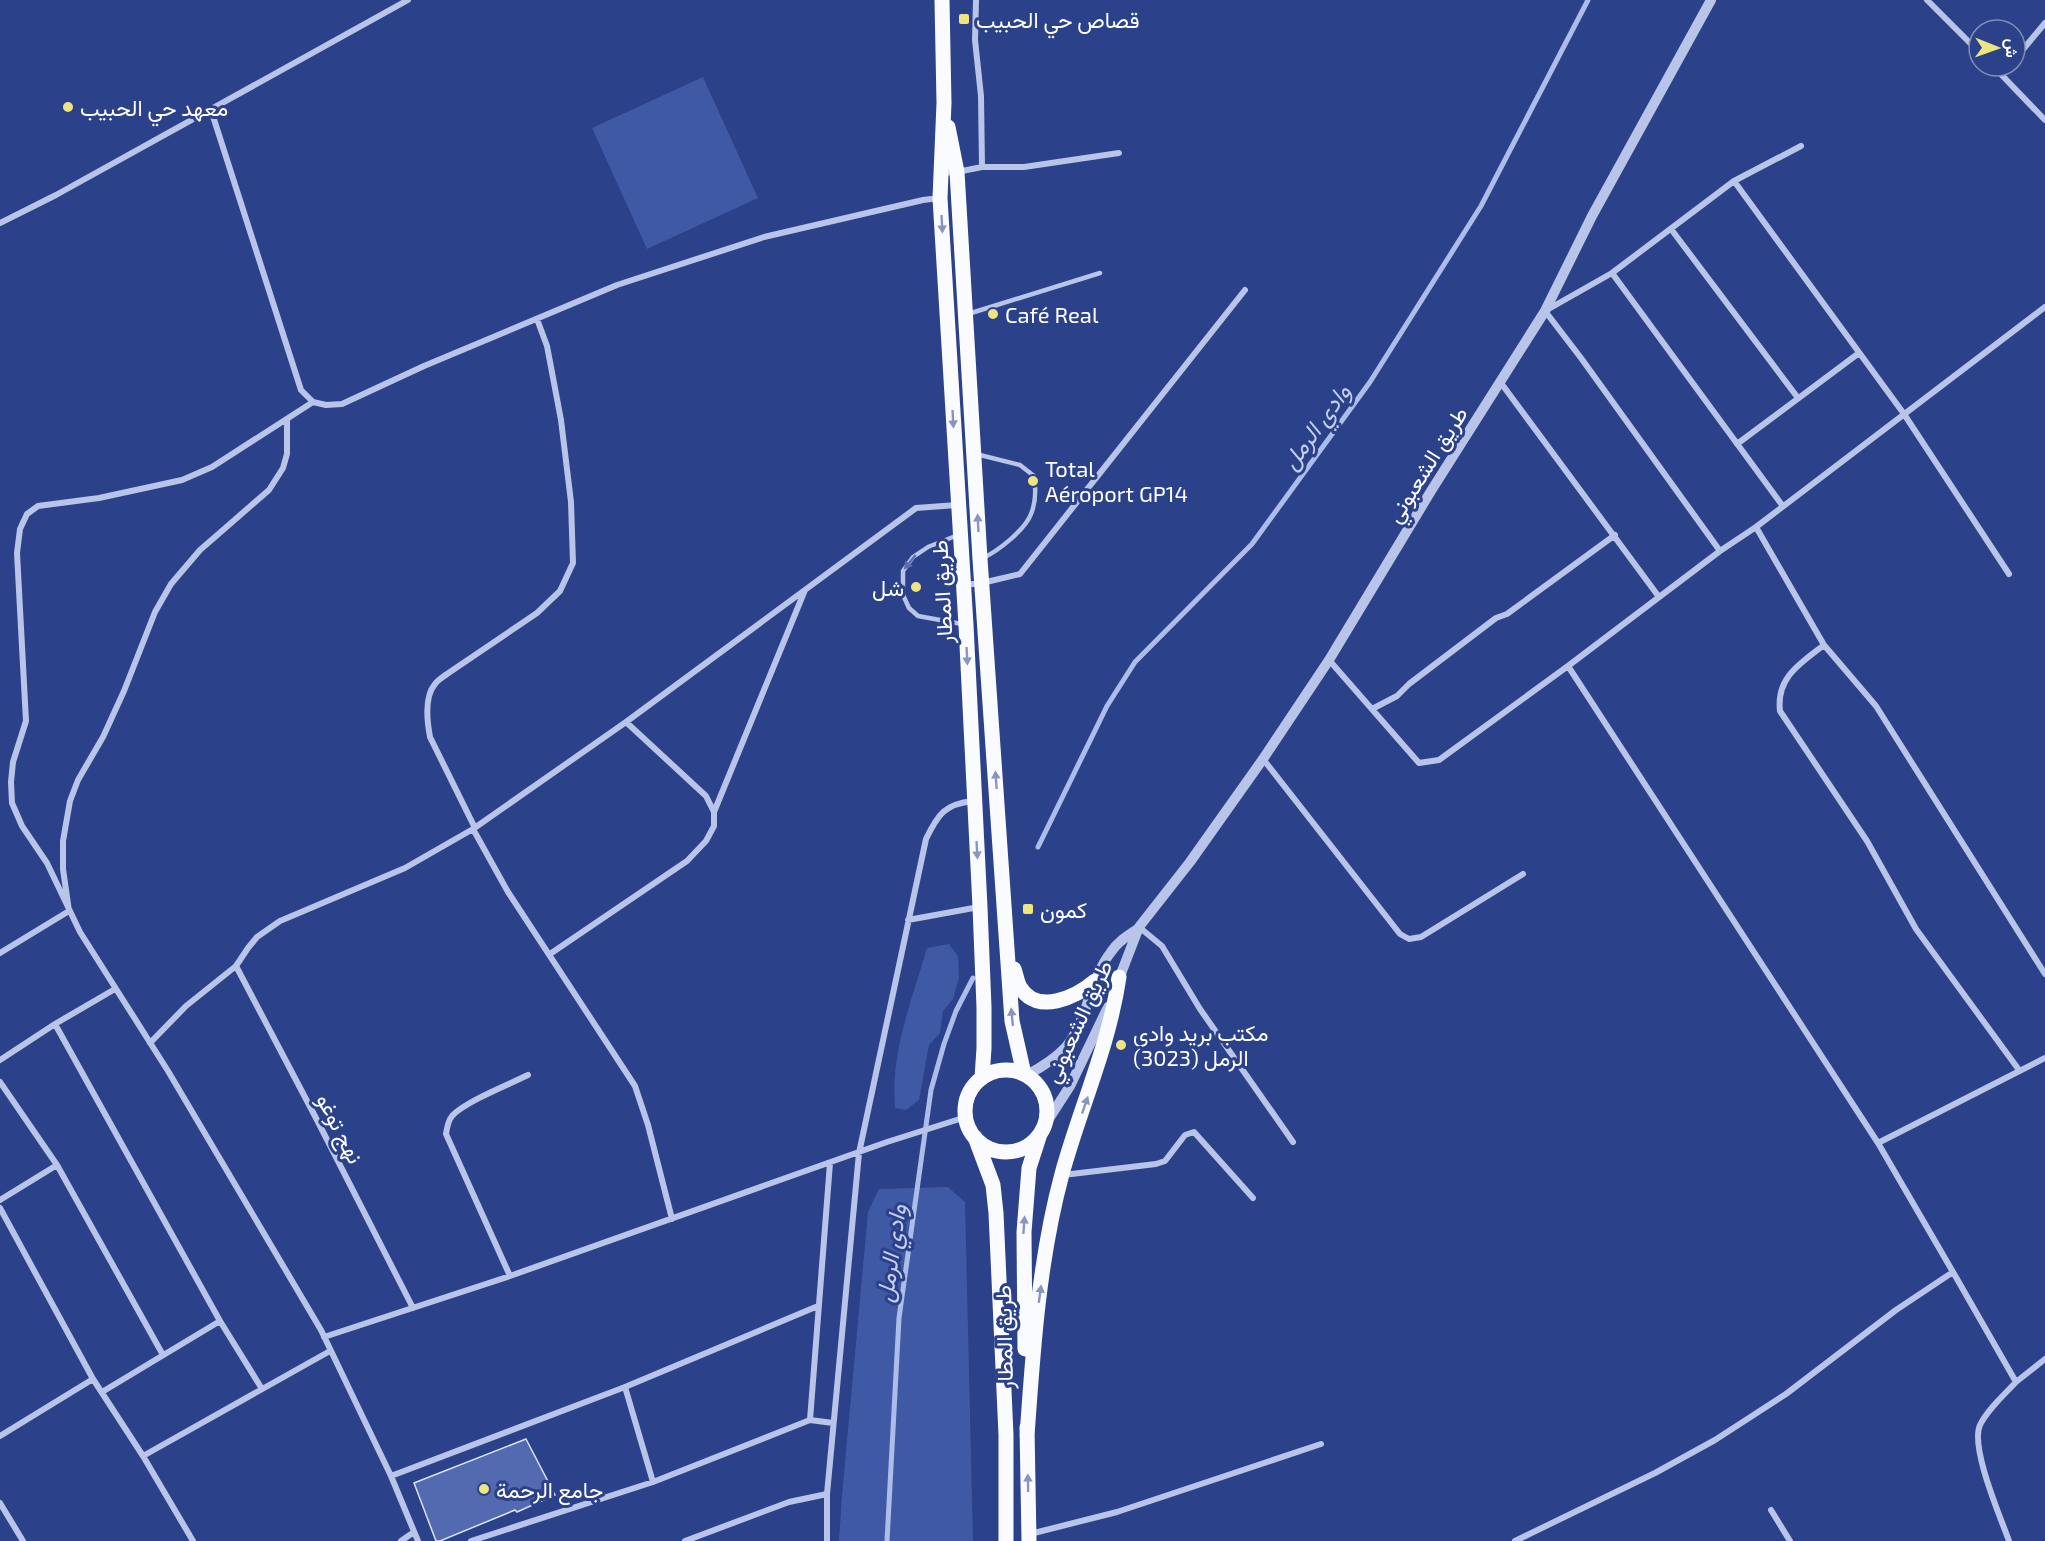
<svg xmlns="http://www.w3.org/2000/svg" width="2045" height="1541" font-family="'Exo 2',Vazirmatn,sans-serif">
  <rect width="100%" height="100%" fill="#2b4189"/>
  <path fill="#3f59a5" d="M703 77 758 198 647 249 592 128Z
    M949 944 958 956 959 978 953 999 943 1011 940 1033 929 1045 919 1100 906 1110 895 1108C890 1053 912 1000 927 948Z
    M948 1187 965 1202 973 1541H839L842 1495 868 1212 879 1189Z"/>
  <g fill="none" stroke-linecap="round" stroke-linejoin="round">
    <path stroke="#adbde9" stroke-width="5" d="M1038 847 1107 706 1135 662 1252 544 1370 382 1481 206 1588 0
      M887 1541 899 1318 931 1090 944 1044 956 1011 973 978"/>
  </g>
  <path fill="#5369b0" stroke="#dce3f7" stroke-width="1.5" d="M526 1439 555 1495 517 1512 515 1510 440 1541H436L414 1483Z"/>
  <g fill="none" stroke-linecap="round" stroke-linejoin="round">
    <path stroke="#b8c4e8" stroke-width="4.5" d="M968 314 1100 273
      M976 454 1020 465 1034 476C1036 489 1036 502 1031 514 1025 530 998 551 983 558
      M958 535 928 547 913 557 903 571V595L909 608 918 616 962 624"/>
    <path stroke="#b8c4e8" stroke-width="6" d="M1927 0 1979 52
      M2015 59 2045 23
      M1993 66 2045 120
      M2002 75 2009 66
      M211 110 301 390 313 402 326 405 342 404 424 366 617 285 764 237 923 200 940 198
      M1801 146 1734 181 1904 414 2009 574
      M982 167H1024L1119 153
      M941 173 957 172 982 167 981 96 975 40 976 0
      M0 223 56 195 408 0
      M1671 229 1798 398
      M1612 273 1782 505
      M1501 383 1659 597
      M313 402 212 467 182 480 99 498 38 506 27 514 20 529 17 553 26 721 13 762 11 782 12 803 22 826 47 863 80 932 168 1071 321 1330 391 1476 418 1541
      M1737 444 1859 353
      M1756 527 1824 645 1876 706 2045 974
      M1720 551 1581 358 1545 311 1612 273 1734 181
      M964 585 982 583 1020 574 1245 290
      M1824 645C1801 663 1776 677 1780 711L1867 841 1916 929 2019 1070
      M1329 660 1419 763 1439 760 1568 666
      M1372 709 1397 696 1409 684 1496 618 1507 614 1615 535
      M1263 759 1400 934 1409 939 1421 937 1523 874
      M714 812 805 590
      M475 828 430 737C427 721 424 697 435 684 438 680 443 677 447 674L537 613 560 591 573 563 571 502 561 420 547 346 537 319
      M908 920 979 907
      M1139 927 1162 946 1200 1009 1293 1142
      M0 953 69 911 63 869V841L70 801 78 780 103 737 124 691 155 612 171 584 200 550 269 490 283 468 287 454V420
      M550 954 687 861 706 841 714 826V812L706 796 626 722
      M236 966 317 1120 413 1308
      M55 1024 220 1321 102 1392
      M150 1043 186 1006 236 966 248 948 257 937 280 921 405 868 473 829
      M0 1060 55 1024 115 989
      M0 1082 57 1165 163 1355
      M1878 1143 2045 1058
      M1063 1175 1156 1164 1165 1161 1185 1135 1194 1132 1253 1198
      M0 1200 57 1165
      M0 1208 93 1379 143 1456 193 1541
      M672 1219 648 1125 635 1086 508 892 473 829 626 722 916 508 957 505
      M1953 1272 2016 1382C2004 1395 1988 1409 1980 1425 1970 1447 2000 1516 2009 1541
      M510 1276 446 1134C447 1127 448 1121 452 1116 464 1102 510 1084 528 1075
      M220 1321 262 1389
      M324 1337 510 1276 887 1142 966 1117
      M2016 1382 2045 1359
      M625 1387 653 1482
      M810 1420 833 1423
      M0 1436 93 1379
      M143 1456 330 1351
      M391 1476 625 1387 818 1306
      M0 1503 23 1541
      M1771 1510 1790 1541
      M1030 1534 1117 1512 1321 1444
      M401 1541 414 1532
      M471 1541 653 1482 810 1420 830 1163
      M685 1541 789 1502 827 1494
      M827 1541V1494L859 1153 926 839C938 814 945 804 973 801
      M1515 1541 1655 1473 1715 1440 1786 1394 1896 1310 1953 1272 1878 1143 1568 666 1720 551 1756 527 2045 307"/>
    <path stroke="#b8c4e8" stroke-width="10" d="M1117 984 1139 927 1190 862 1263 759 1329 660 1431 491 1545 311 1592 216 1711 0
      M1027 1075C1040 1068 1054 1060 1065 1048 1088 1021 1089 980 1111 952 1118 941 1129 935 1139 928
      M1043 1128 1070 1086 1108 1007"/>
    <path stroke="#fafbfe" stroke-width="15" d="M942 0 944 103 940 198 966 625 980 907 984 1007V1048L982 1078
      M948 127 957 172 980 559 1012 1021 1024 1074
      M1014 969C1016 974 1017 982 1020 987 1037 1016 1076 997 1095 981
      M965 1111a41 41 0 1 1 82 0a41 41 0 1 1-82 0Z
      M975 1137 993 1185 996 1213 1006 1435V1541
      M1025 1349 1024 1232 1029 1168 1040 1134
      M1027 1427 1029 1541
      M1027 1436C1033 1349 1039 1259 1062 1174 1080 1108 1109 1046 1119 977"/>
  </g>
  <defs><path id="oneway-solid" d="M-6-.8H1V-3.2L6.5 0L1 3.2V.8H-6Z" transform="scale(1.5)"/></defs>
  <g fill="#8895be">
    <use href="#oneway-solid" transform="translate(942 224) rotate(87)"/>
    <use href="#oneway-solid" transform="translate(953 419) rotate(87)"/>
    <use href="#oneway-solid" transform="translate(978 523) rotate(-93)"/>
    <use href="#oneway-solid" transform="translate(967 656) rotate(87)"/>
    <use href="#oneway-solid" transform="translate(996 780) rotate(-94)"/>
    <use href="#oneway-solid" transform="translate(977 850) rotate(87)"/>
    <use href="#oneway-solid" transform="translate(1012 1017) rotate(-96)"/>
    <use href="#oneway-solid" transform="translate(1085 1105) rotate(-71)"/>
    <use href="#oneway-solid" transform="translate(1024 1225) rotate(-86)"/>
    <use href="#oneway-solid" transform="translate(1040 1294) rotate(-82)"/>
    <use href="#oneway-solid" transform="translate(1028 1483) rotate(-91)"/>
  </g>
  <use fill="#5c6faa" href="#oneway-solid" transform="translate(910 562) rotate(129)"/>
  <g fill="#efe580" stroke="#2b4189" stroke-width="2">
    <rect x="958" y="13" width="12" height="12" rx="3"/>
    <circle cx="68" cy="107" r="6"/>
    <circle cx="993" cy="314" r="6"/>
    <circle cx="1033" cy="481" r="6"/>
    <circle cx="916" cy="587" r="6"/>
    <rect x="1022" y="903" width="12" height="12" rx="3"/>
    <circle cx="1121" cy="1045" r="6"/>
    <circle cx="484" cy="1489" r="6"/>
  </g>
  <g text-anchor="middle" dominant-baseline="central" stroke-width="6" stroke-linejoin="round" paint-order="stroke">
    <g font-size="22" fill="#fff" stroke="#2b4189" text-anchor="start">
      <text x="976" y="19">قصاص حي الحبيب</text>
      <text x="80" y="107">معهد حي الحبيب</text>
      <text x="1005" y="314">Café Real</text>
      <text x="1045" y="468">Total<tspan x="1045" dy="25">Aéroport GP14</tspan></text>
      <text x="904" y="587" text-anchor="end">شل</text>
      <text x="1040" y="909">كمون</text>
      <text x="1133" y="1032">مكتب بريد وادي<tspan x="1133" dy="25">الرمل (3023)</tspan></text>
      <text x="496" y="1489">جامع الرحمة</text>
    </g>
    <g font-size="22" fill="#fff" stroke="#2b4189">
      <text transform="translate(1426 464) rotate(-58)">طريق الشعبوني</text>
      <text transform="translate(941 592) rotate(-93)">طريق المطار</text>
      <text transform="translate(1077 1021) rotate(-65)">طريق الشعبوني</text>
      <text transform="translate(341 1128) rotate(63)">نهج توغو</text>
      <text transform="translate(1003 1337) rotate(-91)">طريق المطار</text>
    </g>
    <g font-size="24" font-style="italic" fill="#c4cff0" stroke="#2b4189">
      <text transform="translate(1315 426) rotate(-54)">وادي الرمل</text>
      <text transform="translate(890 1253) rotate(-82)">وادي الرمل</text>
    </g>
  </g>
  <g transform="translate(1997 48) rotate(91)"><circle r="28" fill="#2b4189" stroke="#808db8" stroke-width="1.5"/>
  <path d="M0-4.5L10 22L0 15L-10 22Z" fill="#efe580"/>
  <text y="-9" font-size="16" font-weight="bold" text-anchor="middle" fill="#ffffff">ش</text>
  </g>
</svg>
